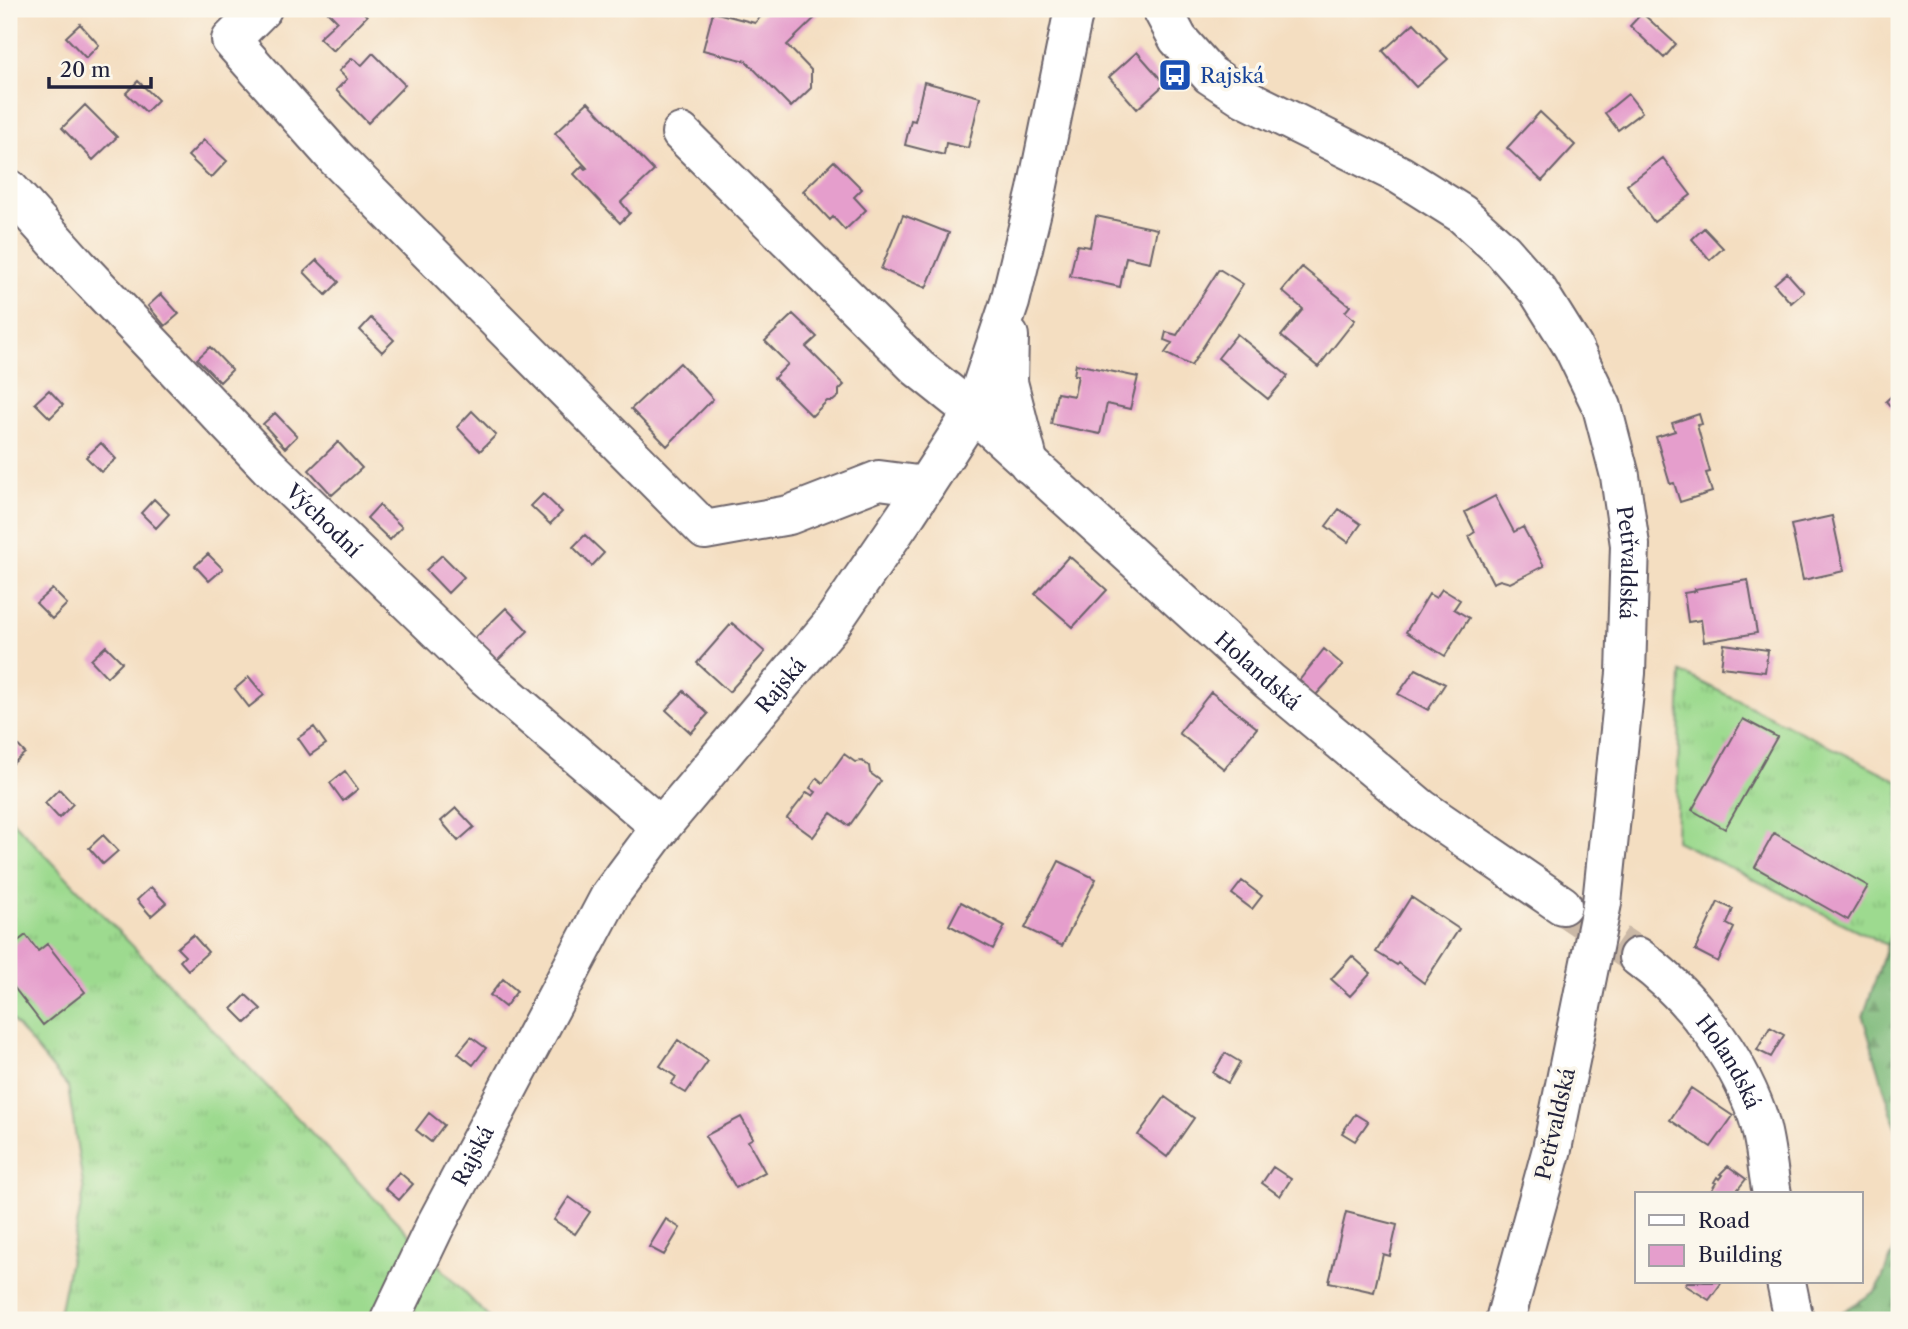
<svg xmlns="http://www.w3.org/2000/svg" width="1908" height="1329" font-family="'Libre Caslon Text',serif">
  <defs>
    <pattern id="grass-tufts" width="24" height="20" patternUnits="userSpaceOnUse" patternTransform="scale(1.75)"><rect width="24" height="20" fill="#9dda8f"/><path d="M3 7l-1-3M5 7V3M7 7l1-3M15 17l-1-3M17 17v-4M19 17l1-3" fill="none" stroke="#87bb7c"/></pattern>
    <pattern id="forest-firs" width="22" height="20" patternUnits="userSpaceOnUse" patternTransform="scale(1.75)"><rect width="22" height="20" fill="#7eba7a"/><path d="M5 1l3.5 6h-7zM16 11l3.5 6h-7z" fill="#679765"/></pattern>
  </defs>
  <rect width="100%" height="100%" fill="#fbf7ec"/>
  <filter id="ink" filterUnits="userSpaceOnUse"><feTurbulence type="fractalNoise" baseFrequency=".0143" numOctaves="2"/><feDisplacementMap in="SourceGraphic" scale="14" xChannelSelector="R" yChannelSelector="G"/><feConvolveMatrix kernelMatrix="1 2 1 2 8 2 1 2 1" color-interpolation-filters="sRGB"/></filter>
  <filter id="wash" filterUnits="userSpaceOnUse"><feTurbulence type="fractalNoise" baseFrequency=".00686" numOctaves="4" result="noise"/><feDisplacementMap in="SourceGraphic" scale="28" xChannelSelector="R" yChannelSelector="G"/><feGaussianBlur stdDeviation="1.57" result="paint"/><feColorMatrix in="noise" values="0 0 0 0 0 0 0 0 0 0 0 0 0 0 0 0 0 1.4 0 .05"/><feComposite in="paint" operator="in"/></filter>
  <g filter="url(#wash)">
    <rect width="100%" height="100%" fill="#f4dec1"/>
    <path fill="url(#grass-tufts)" stroke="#607e65" stroke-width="2" d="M1681 672 1899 781V910L1887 945 1676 841Z
      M9 817 491 1320H53L60 1309 84 1191 68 1087 9 1016Z"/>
    <path fill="url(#forest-firs)" stroke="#506e5a" stroke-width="2" d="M1899 910V1138L1863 1017Z
      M1899 1239V1320H1830L1877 1290Z"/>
    <g id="blocks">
      <path fill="#e59ecc" d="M330 9H360L367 16 333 51 319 38 337 21 328 12Z
        M767 9H819L822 11 787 45 811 70V88L791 107 746 61 703 50 713 12 755 23Z
        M1642 13 1676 44 1664 58 1630 26Z
        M1414 23 1448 59 1416 87 1383 51Z
        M80 24 99 45 86 58 66 37Z
        M1137 52 1165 84 1137 109 1109 77Z
        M373 53 405 85 368 123 336 90 347 79 339 71 352 58 362 65Z
        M138 81 158 100 146 112 126 93Z
        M924 82 980 97 968 148 946 143 944 155 905 145 911 120 915 121Z
        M1628 94 1642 112 1618 130 1605 113Z
        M588 102 654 171 621 202 630 213 620 223 574 174 582 166 585 169 587 168 555 133Z
        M85 105 117 137 93 160 62 128Z
        M1540 112 1575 145 1542 181 1507 148Z
        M204 140 227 161 211 178 188 156Z
        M1663 158 1691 195 1654 222 1627 185Z
        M834 161 862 189 854 197 866 210 845 230 833 217 830 220 803 191Z
        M903 215 949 233 926 288 881 269Z
        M1096 216 1157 229 1150 262 1126 257 1120 287 1070 276 1077 245 1090 247Z
        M1704 228 1723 248 1710 260 1692 239Z
        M317 260 339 282 326 295 304 272Z
        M1302 267 1350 306 1345 312 1355 320 1318 367 1281 336 1303 309 1282 291Z
        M1219 269 1243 284 1191 366 1165 353 1172 343 1164 340 1166 332 1177 335Z
        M1787 273 1804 292 1791 303 1774 284Z
        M161 294 179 314 165 326 148 306Z
        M793 314 817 337 806 347 844 385 839 390V396L833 401H827L812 416 774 378 788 364 765 341Z
        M371 318 394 340 382 352 360 330Z
        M1237 334 1288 376 1268 399 1218 358Z
        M210 347 232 370 220 382 197 359Z
        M680 363 713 399 667 446 631 409Z
        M1076 364 1138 377 1130 409 1107 404 1100 434 1051 424 1057 393 1074 396 1078 375H1074Z
        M1899 389V417L1886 401Z
        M49 390 63 405 50 418 35 403Z
        M472 411 496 435 480 451 457 427Z
        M275 413 297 436 285 448 263 424Z
        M1699 414 1702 424 1697 425 1710 472 1706 473 1712 492 1680 502 1674 483 1670 484 1656 437 1675 431 1672 423Z
        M338 442 362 468 332 495 309 470Z
        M101 443 116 459 101 472 86 457Z
        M543 494 562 512 550 524 531 506Z
        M1495 496 1514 532 1523 527 1544 566 1510 583 1500 580 1493 583 1469 536 1475 532 1465 512Z
        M154 499 169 514 156 528 141 513Z
        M379 505 402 527 390 540 367 518Z
        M1339 509 1361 524 1348 542 1326 526Z
        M1832 516 1844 571 1803 580 1791 525Z
        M585 535 604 553 592 566 573 547Z
        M208 554 223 569 209 581 195 566Z
        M442 555 464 577 448 593 426 570Z
        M1069 556 1107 590 1073 627 1035 594Z
        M1748 580 1757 633 1704 642 1701 620 1688 622 1684 593 1696 591 1695 589Z
        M52 589 67 604 52 619 36 603Z
        M1442 589 1460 600 1454 609 1469 618 1445 656 1406 632 1429 594 1436 598Z
        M506 608 528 631 496 662 474 639Z
        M732 623 765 652 729 692 697 663Z
        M1724 644 1768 650 1765 672 1721 667Z
        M106 646 122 662 107 677 91 660Z
        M1324 649 1343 665 1315 696 1298 682Z
        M1416 669 1445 684 1428 710 1398 694Z
        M249 677 264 695 249 707 235 689Z
        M684 691 708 714 691 733 666 710Z
        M1211 692 1257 728 1224 769 1179 733Z
        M1743 719 1777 737 1725 829 1692 810Z
        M314 727 326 744 310 755 298 738Z
        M10 737 25 753 10 766 9 765Z
        M844 754 855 762 862 761 869 766 870 773 881 781 849 826 831 813 813 837 787 818 807 792 813 796 816 792 810 788 817 778 823 783Z
        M345 771 358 789 343 801 330 783Z
        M59 789 73 804 59 818 45 803Z
        M456 808 474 827 458 841 441 821Z
        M1774 833 1868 886 1848 920 1755 867Z
        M103 835 118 851 103 864 89 848Z
        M1059 861 1096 879 1062 946 1025 928Z
        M1242 881 1262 896 1252 909 1232 894Z
        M151 887 166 903 151 916 137 900Z
        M1411 897 1459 929 1424 983 1398 963 1397 965 1376 952Z
        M961 902 1005 926 993 949 949 925Z
        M1718 902 1733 909 1727 924 1734 928 1718 962 1695 950Z
        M26 935 38 951 47 944 85 992 43 1025 9 981V975L13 972 9 967V948Z
        M193 935 208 952 188 970 180 961 185 956 177 948Z
        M1352 956 1371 973 1350 996 1331 979Z
        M503 979 517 991 505 1007 490 995Z
        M246 995 261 1009 246 1023 232 1009Z
        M1770 1027 1784 1035 1771 1057 1757 1050Z
        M471 1037 486 1048 473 1065 458 1053Z
        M678 1040 708 1061 686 1093 671 1084 676 1077 660 1066Z
        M1225 1053 1240 1062 1228 1083 1213 1073Z
        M1691 1088 1733 1116 1711 1147 1670 1120Z
        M1165 1097 1194 1118 1167 1157 1138 1135Z
        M429 1113 444 1125 431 1142 416 1130Z
        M1355 1114 1368 1122 1355 1141 1342 1133Z
        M741 1117 753 1138 748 1141 765 1172 736 1188 705 1136Z
        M1728 1166 1746 1179 1734 1194H1715L1711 1191 1716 1183 1714 1182 1717 1177 1719 1179 1722 1175 1720 1174Z
        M1273 1167 1291 1179 1280 1196 1262 1183Z
        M399 1172 413 1184 399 1200 385 1188Z
        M569 1197 590 1212 575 1234 554 1220Z
        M1346 1212 1397 1225 1390 1256 1383 1254 1374 1292 1329 1282Z
        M666 1219 680 1228 664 1255 649 1247Z
        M1687 1282H1722L1709 1300 1685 1285Z"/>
    </g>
  </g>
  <g filter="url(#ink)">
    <use href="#blocks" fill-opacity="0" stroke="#6c646a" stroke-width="2"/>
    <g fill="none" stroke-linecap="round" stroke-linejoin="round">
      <path stroke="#cab8a6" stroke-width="38" stroke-dasharray="38 19" stroke-linecap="butt" d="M1570 911 1638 957"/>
      <defs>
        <g id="minor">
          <path d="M262 9 231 40 334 156 705 530 789 515 879 480 925 486"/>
          <path id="s1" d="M1162 9 1178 39 1210 75 1245 98 1400 175 1462 214 1503 251 1538 291 1573 347 1602 407 1620 476 1630 545 1626 673 1602 903 1552 1149 1505 1320"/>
          <path id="s2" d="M681 133 918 368 973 412 1269 681 1422 809 1562 905"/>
          <path id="s3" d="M9 189 77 265 269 467 486 677 661 827"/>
          <path d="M1009 336 1008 382 1029 464"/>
          <path id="s4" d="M1638 957C1690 995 1735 1053 1757 1114 1766 1139 1767 1169 1772 1194"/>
          <path d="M1786 1282 1794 1320"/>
          <path id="s5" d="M390 1320 434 1228 611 894 661 827 830 626 908 512 973 412 1010 302 1037 190 1074 9"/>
        </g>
      </defs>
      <use href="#minor" stroke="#6c646a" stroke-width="42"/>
      <use href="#minor" stroke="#fff" stroke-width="38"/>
    </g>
  </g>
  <defs>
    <symbol id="bus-square" viewBox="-11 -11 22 22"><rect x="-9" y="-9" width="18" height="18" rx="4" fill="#1a4fb4" stroke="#fbf7ec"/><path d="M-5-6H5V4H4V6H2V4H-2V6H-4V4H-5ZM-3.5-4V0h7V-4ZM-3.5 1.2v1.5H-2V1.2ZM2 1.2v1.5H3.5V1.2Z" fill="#fff"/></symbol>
  </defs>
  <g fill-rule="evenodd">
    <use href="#bus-square" x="1156" y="56" width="38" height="38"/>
  </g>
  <g text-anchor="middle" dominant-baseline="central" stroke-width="7" stroke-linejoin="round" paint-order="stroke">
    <g font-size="21" fill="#164399" stroke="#fbf7ec" text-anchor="start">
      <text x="1200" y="75">Rajská</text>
    </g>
    <g font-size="21" fill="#22223b" stroke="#fbf7ec">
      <text stroke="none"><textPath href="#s3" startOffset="457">Východní</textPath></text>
      <text stroke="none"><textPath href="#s1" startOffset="770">Petřvaldská</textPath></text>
      <text stroke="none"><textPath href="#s2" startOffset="789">Holandská</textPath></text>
      <text stroke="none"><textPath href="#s5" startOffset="749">Rajská</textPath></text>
      <text stroke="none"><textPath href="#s4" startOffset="140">Holandská</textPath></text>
      <text transform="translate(1555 1124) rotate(-77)">Petřvaldská</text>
      <text stroke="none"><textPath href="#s5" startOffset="184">Rajská</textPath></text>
    </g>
  </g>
  <rect width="1908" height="1329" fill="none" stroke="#fbf7ec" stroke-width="35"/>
  <rect x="1635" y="1192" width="228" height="91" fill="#fbf7ec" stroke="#a4a2a5" stroke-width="2"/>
  <rect x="1649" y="1215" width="35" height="10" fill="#ffffff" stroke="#a4a2a5" stroke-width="2"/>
  <text x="1698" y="1228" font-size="21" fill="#22223b">Road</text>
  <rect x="1649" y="1245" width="35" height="21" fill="#e59ecc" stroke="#a4a2a5" stroke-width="2"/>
  <text x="1698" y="1262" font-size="21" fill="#22223b">Building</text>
  <path d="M49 77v10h102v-10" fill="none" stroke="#22223b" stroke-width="3.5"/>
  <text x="60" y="77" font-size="21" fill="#22223b" stroke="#fbf7ec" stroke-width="5" paint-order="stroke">20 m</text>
</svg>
